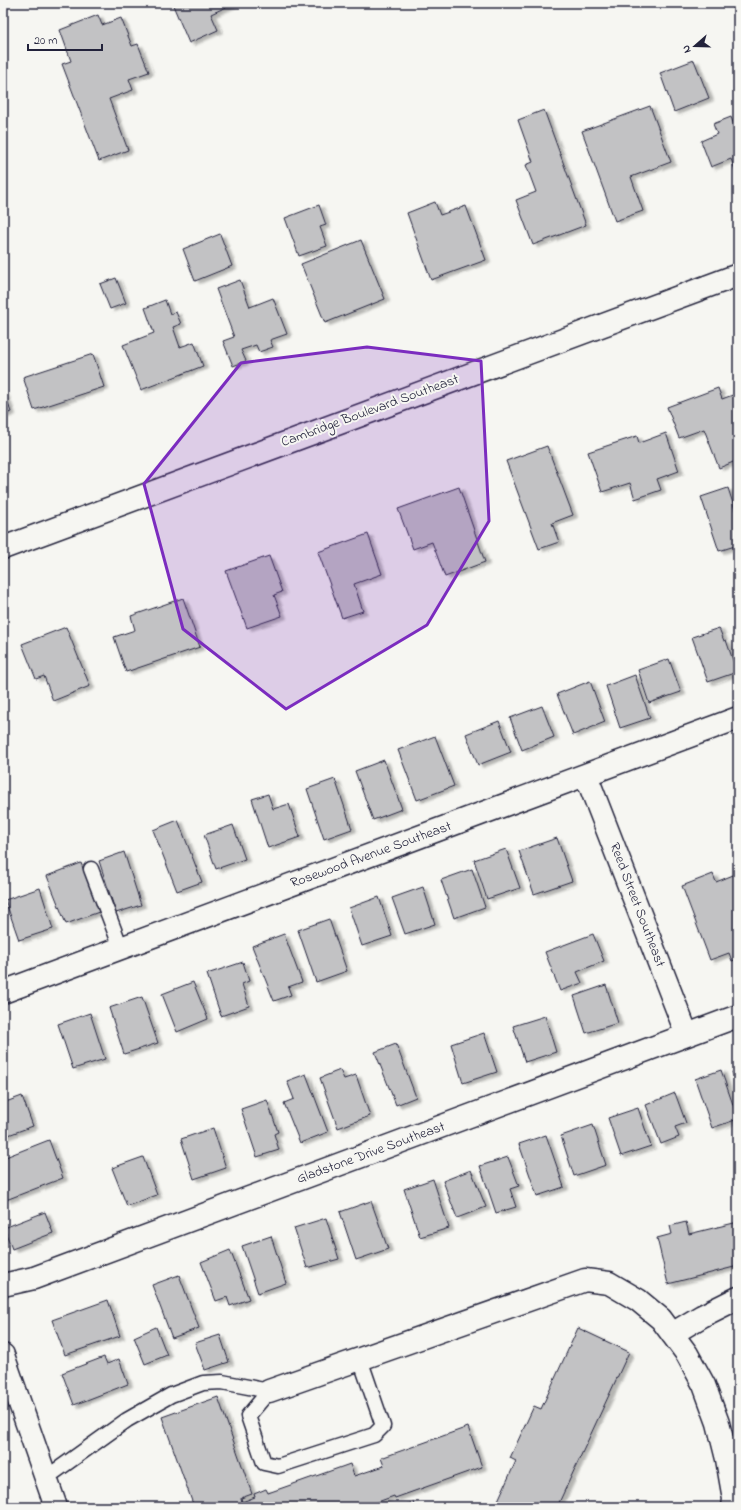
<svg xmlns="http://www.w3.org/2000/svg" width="741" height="1510" font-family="'Indie Flower',sans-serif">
  <defs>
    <filter id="shadow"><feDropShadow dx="4.5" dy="2.5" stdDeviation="1" flood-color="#0004"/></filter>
  </defs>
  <rect width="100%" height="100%" fill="#f6f6f2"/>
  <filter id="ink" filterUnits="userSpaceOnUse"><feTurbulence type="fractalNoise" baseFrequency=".025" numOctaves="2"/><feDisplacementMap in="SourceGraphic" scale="8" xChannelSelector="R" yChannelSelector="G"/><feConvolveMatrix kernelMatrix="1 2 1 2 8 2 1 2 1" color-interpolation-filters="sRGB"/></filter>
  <g filter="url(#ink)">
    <path fill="#c2c2c4" stroke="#22223b" filter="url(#shadow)" d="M172 3H235L211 14 218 30 189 43Z
      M98 15 102 25 121 18 132 46 138 44 149 72 129 79 133 90 109 99 128 150 99 161 62 64 71 61 60 30Z
      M694 60 709 98 674 112 660 73Z
      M650 106 671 162 631 177 643 211 615 221 582 131Z
      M544 110 586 225 533 245 516 200 536 192 526 165 533 162 518 120Z
      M731 117 736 131 738 130V178L731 159 711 167 701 141 717 134 713 124Z
      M435 202 440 215 466 206 486 260 431 280 407 213Z
      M319 205 326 225 320 227 327 246 299 256 285 218Z
      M220 234 232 266 195 281 183 249Z
      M361 240 385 299 325 323 301 264Z
      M116 278 126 303 110 309 100 284Z
      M240 280 250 307 273 298 287 334 270 340 273 347 259 352 256 345 241 350 246 361 233 366 223 341 234 337 216 289Z
      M165 300 170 314 176 312 181 324 173 327 180 347 194 342 203 366 141 390 123 345 154 333 145 308Z
      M93 354 104 387 34 410 23 377Z
      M718 388 722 399 738 393V446L736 447 738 452V460L719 468 704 429 679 438 667 407Z
      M3 390 11 412 3 415Z
      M666 433 679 471 657 479 661 490 635 499 630 483 602 492 588 452 637 436 639 443Z
      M547 446 573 515 552 523 559 542 539 549 506 461Z
      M459 487 485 562 445 577 432 542 413 549 398 509Z
      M728 488 738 519V545L719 551 701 497Z
      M368 534 382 574 354 584 363 611 342 618 318 552Z
      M269 556 282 592 274 595 282 616 247 628 226 571Z
      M183 598 200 647 126 672 114 637 135 630 131 616Z
      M66 627 90 686 53 701 44 676 36 679 22 644Z
      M719 628 724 641 726 640 737 672 708 682 692 637Z
      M669 659 681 692 649 703 638 670Z
      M635 675 650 718 620 728 606 686Z
      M590 681 605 722 573 735 557 694Z
      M542 706 554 737 522 750 510 718Z
      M499 721 511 752 478 765 466 734Z
      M435 736 454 786 417 800 398 750Z
      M384 760 402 809 373 820 355 771Z
      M335 779 352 829 324 839 307 789Z
      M268 794 273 809 289 804 300 837 268 848 252 799Z
      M178 820 202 882 177 891 153 830Z
      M233 825 245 859 216 869 204 835Z
      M557 838 572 881 534 894 519 851Z
      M506 849 520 888 487 899 474 860Z
      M124 852 141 905 116 913 99 861Z
      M81 863 99 912 66 924 47 876Z
      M472 869 485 907 454 918 441 880Z
      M738 873V959L732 961 729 953 710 960 682 886 713 874 716 882Z
      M423 887 435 924 405 934 392 898Z
      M40 888 53 929 19 940 5 900Z
      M379 897 392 936 362 946 349 908Z
      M329 919 347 971 316 982 298 930Z
      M284 934 302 982 288 987 291 995 274 1001 252 946Z
      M593 934 604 961 577 972 582 983 560 991 545 952Z
      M243 962 249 981 242 984 249 1006 221 1016 207 974Z
      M193 982 208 1019 177 1032 162 994Z
      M606 985 618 1023 586 1033 574 996Z
      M142 997 158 1043 124 1054 109 1008Z
      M90 1013 105 1059 73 1069 58 1024Z
      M545 1016 556 1052 525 1062 513 1026Z
      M484 1033 497 1072 463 1083 451 1044Z
      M396 1044 416 1097 396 1105 375 1052Z
      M738 1069V1086L732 1072Z
      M340 1070 344 1079 356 1075 370 1116 338 1128 320 1078Z
      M721 1070 738 1119 712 1128 695 1079Z
      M306 1074 328 1132 300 1143 284 1103 294 1099 287 1081Z
      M675 1093 686 1123 675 1127 679 1137 661 1144 646 1105Z
      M22 1096 33 1126 3 1137V1103Z
      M267 1100 278 1132 274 1134 279 1150 257 1157 241 1109Z
      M638 1108 651 1146 621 1156 608 1118Z
      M593 1125 606 1165 574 1176 561 1136Z
      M213 1128 226 1168 194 1179 181 1139Z
      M546 1135 564 1187 537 1196 519 1144Z
      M49 1140 63 1178 6 1200 3 1191V1158Z
      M143 1157 157 1195 127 1206 112 1168Z
      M508 1157 519 1186 510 1189 516 1207 496 1213 480 1166Z
      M471 1170 486 1207 457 1218 443 1181Z
      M433 1179 449 1228 420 1237 404 1189Z
      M371 1201 388 1249 356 1260 340 1212Z
      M45 1212 53 1233 12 1249 4 1228Z
      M326 1218 339 1259 307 1268 294 1228Z
      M686 1222 689 1234 738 1222V1266L668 1284 657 1238 672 1234 670 1226Z
      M271 1236 286 1283 258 1293 242 1246Z
      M230 1250 249 1299 230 1306 227 1297 216 1301 201 1262Z
      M179 1275 199 1328 172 1338 152 1285Z
      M108 1300 120 1336 65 1355 52 1320Z
      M156 1327 167 1355 145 1364 134 1337Z
      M578 1328 629 1352 557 1507H495L516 1461 510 1458 534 1406 541 1409Z
      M220 1335 229 1362 205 1370 195 1343Z
      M104 1357 107 1364 119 1359 128 1384 74 1405 62 1373Z
      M218 1397 252 1494 241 1498 242 1502 255 1497 254 1494 266 1489 268 1493 350 1464 354 1476 384 1466 381 1458 468 1427 482 1467 395 1498 394 1496 364 1507 363 1505 359 1507H194L162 1417Z
      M413 1502 415 1507H395L399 1506 400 1507Z"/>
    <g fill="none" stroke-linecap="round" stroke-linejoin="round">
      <defs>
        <path id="lane" d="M91 869 121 948
          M46 1478 127 1420 171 1395 203 1383 222 1382 269 1391 248 1416 264 1463 278 1466 374 1435 383 1426 360 1359"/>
        <path id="street" d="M3 548 738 275
          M586 775 687 1035
          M3 992 738 718
          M3 1285 34 1278 738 1016
          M672 1334 702 1316 738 1298
          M3 1355 56 1507
          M269 1391 585 1280 609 1283 638 1300 661 1319 687 1354 704 1385 718 1423 727 1459 734 1499 733 1507"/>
      </defs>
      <use href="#lane" stroke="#22223b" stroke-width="17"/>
      <use href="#street" stroke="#22223b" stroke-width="25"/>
      <use href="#lane" stroke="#f6f6f2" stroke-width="14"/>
      <use href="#street" stroke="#f6f6f2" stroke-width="22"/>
    </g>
  </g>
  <path fill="#7b2cbf" fill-opacity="0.2" stroke="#7b2cbf" stroke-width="3" stroke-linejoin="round" d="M367 347 481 361 489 521 427 625 286 709 183 629 144 484 241 363Z"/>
  <g text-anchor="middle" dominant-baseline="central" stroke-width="4" stroke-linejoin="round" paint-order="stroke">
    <g font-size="14" fill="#22223b" stroke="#f6f6f2">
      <text transform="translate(370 411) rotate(-20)">Cambridge Boulevard Southeast</text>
      <text transform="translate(371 855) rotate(-20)">Rosewood Avenue Southeast</text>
      <text transform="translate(637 905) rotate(69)">Reed Street Southeast</text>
      <text transform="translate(371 1153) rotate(-20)">Gladstone Drive Southeast</text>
    </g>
  </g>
  <rect width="741" height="1510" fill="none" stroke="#f6f6f2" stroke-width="16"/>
  <rect x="8" y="8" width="725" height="1494" fill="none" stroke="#22223b" stroke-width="1.5" filter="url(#ink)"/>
  <g transform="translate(695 46) rotate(250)" stroke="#f6f6f2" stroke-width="3" paint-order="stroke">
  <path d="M0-3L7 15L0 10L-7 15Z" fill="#22223b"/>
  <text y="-6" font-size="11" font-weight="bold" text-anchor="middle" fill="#22223b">N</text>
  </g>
  <path d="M28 44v6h74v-6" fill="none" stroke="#22223b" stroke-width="2"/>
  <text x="34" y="44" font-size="12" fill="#22223b" stroke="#f6f6f2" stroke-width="3" paint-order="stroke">20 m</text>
</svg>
